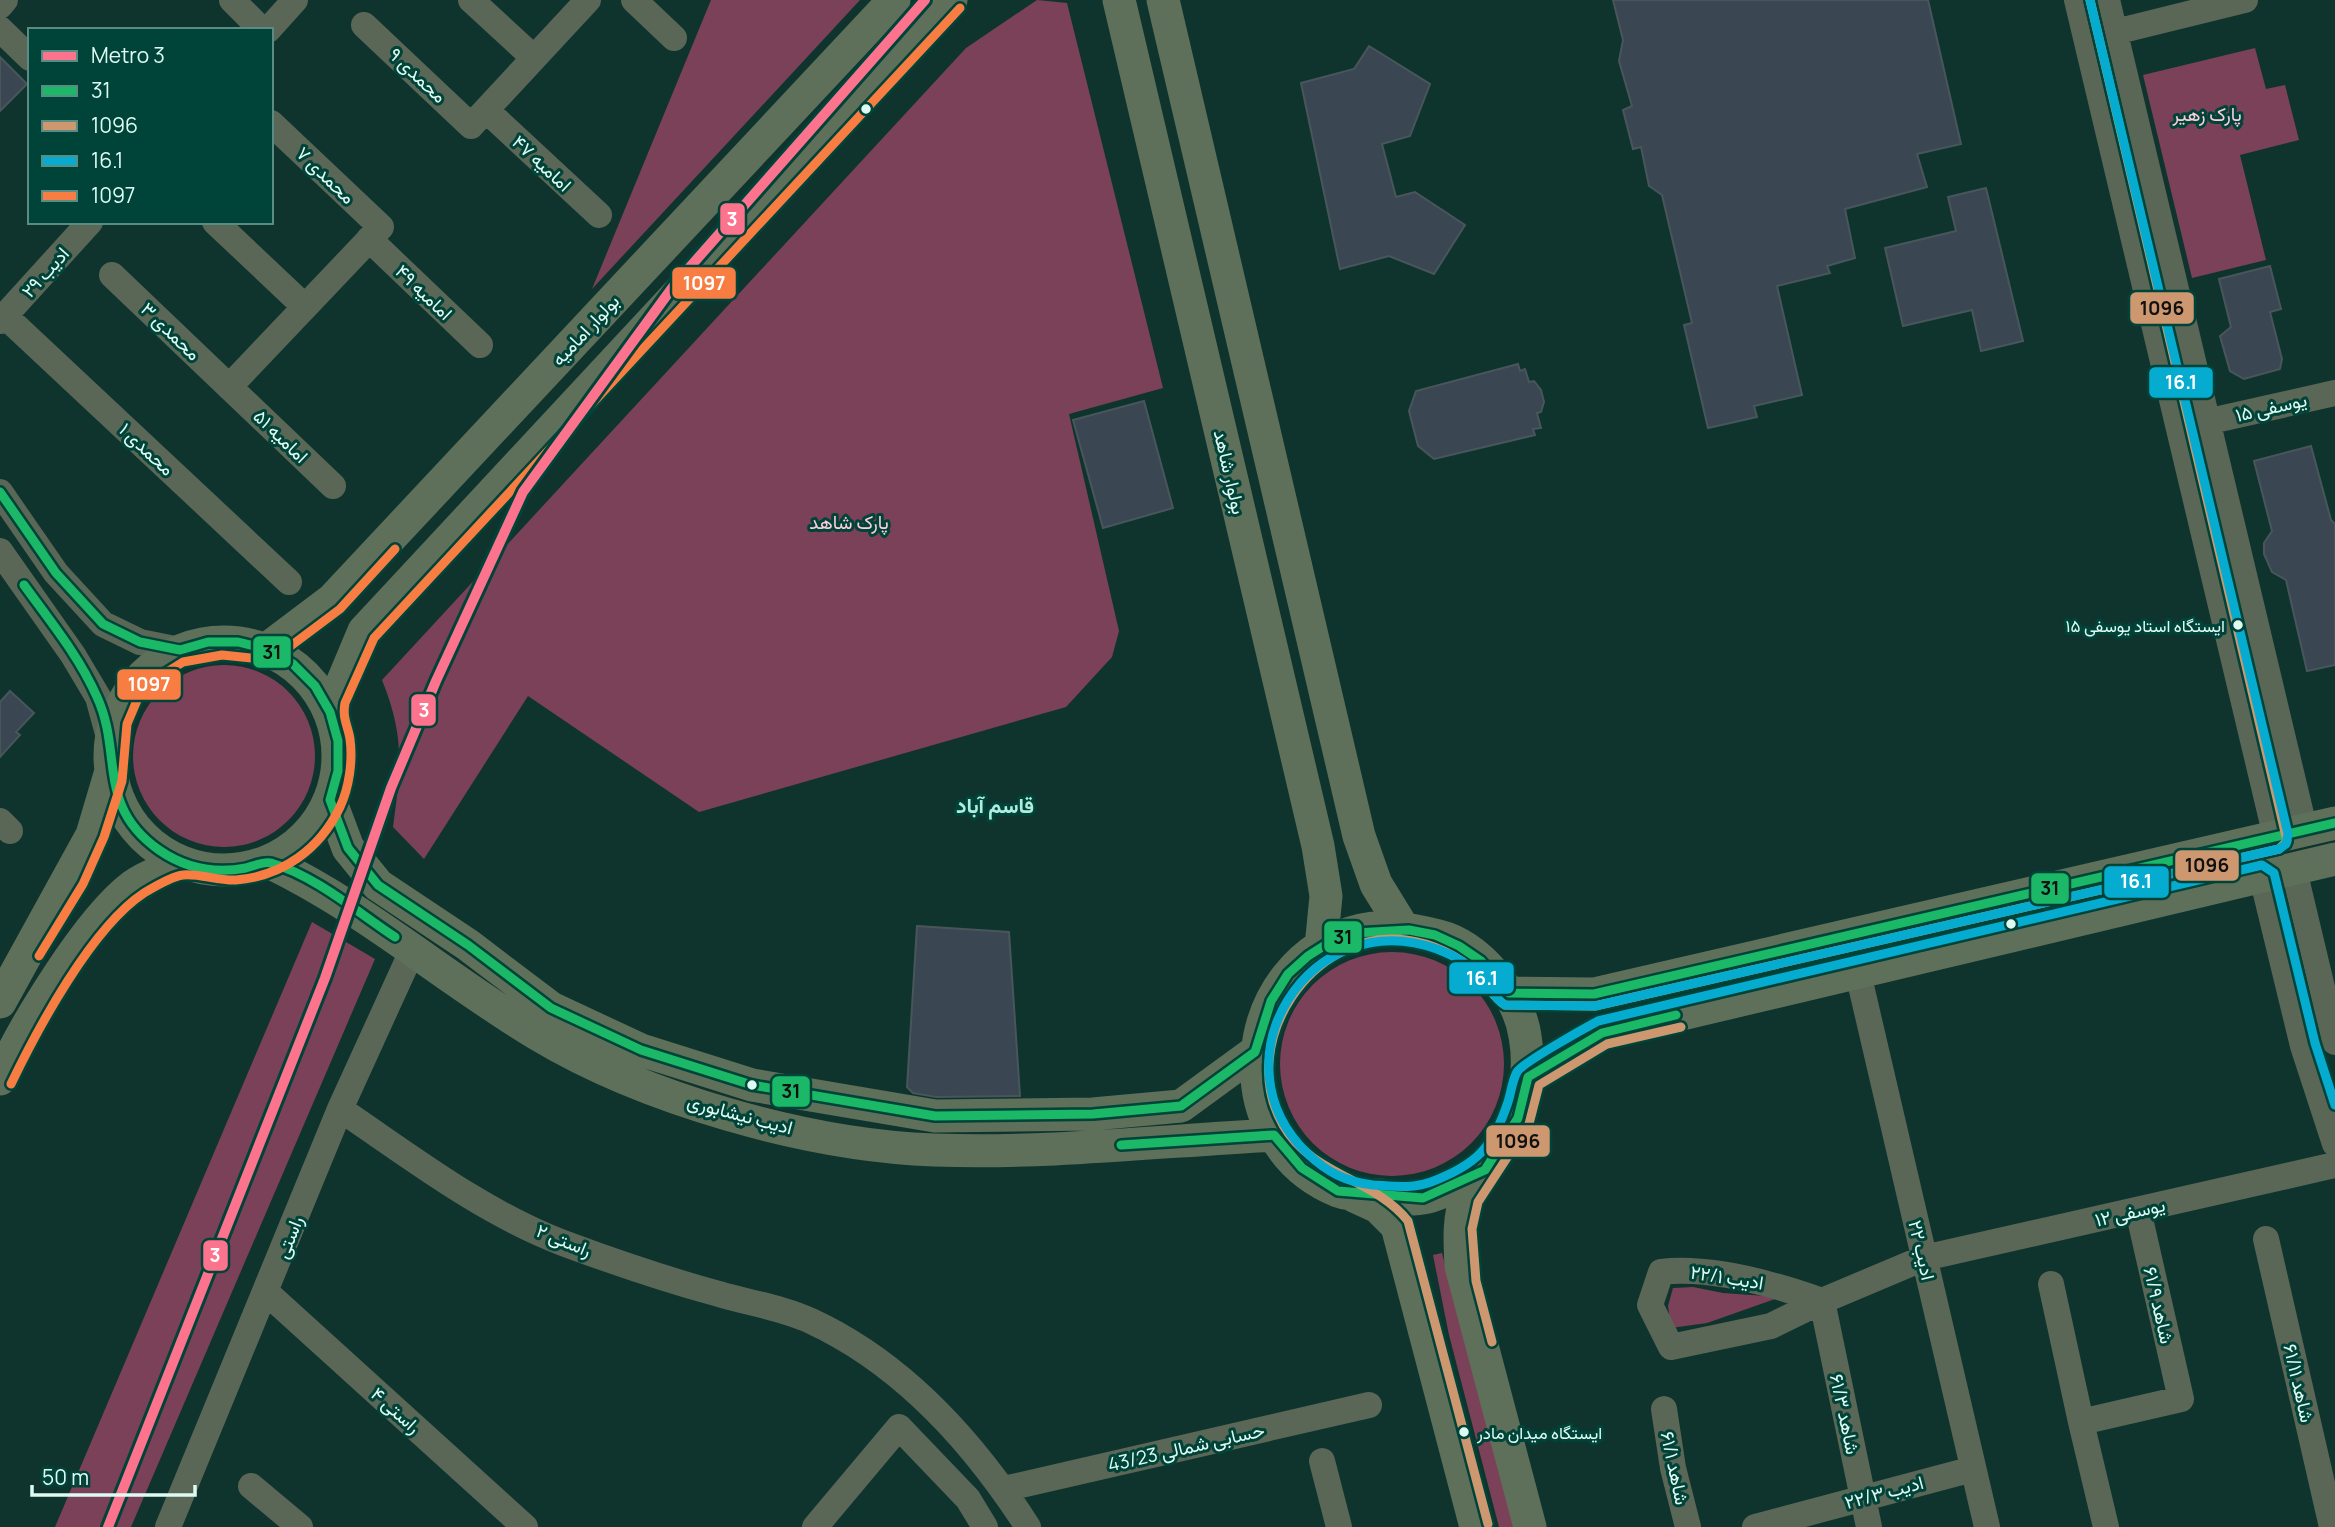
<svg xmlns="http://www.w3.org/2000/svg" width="2335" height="1527" font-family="Manrope,Vazirmatn,sans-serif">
  <rect width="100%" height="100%" fill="#0f342e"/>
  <path fill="#7b4158" d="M711 0H860L592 289Z
    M1037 0 1067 3 1163 388 1069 414 1119 631 1112 657 1066 707 699 812 528 696 424 859 393 827C401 768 405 737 382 680L966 48Z
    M2255 48 2266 89 2285 85 2299 140 2240 155 2266 260 2192 278 2143 75Z
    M133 756a91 91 0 1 1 182 0a91 91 0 1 1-182 0Z
    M312 922 375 959 131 1527H55Z
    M1280 1064a112 112 0 1 1 224 0a112 112 0 1 1-224 0Z
    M1442 1253 1514 1527H1499L1449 1335 1433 1255Z
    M1693 1287 1723 1293 1781 1297 1707 1323 1671 1328 1668 1306 1673 1288Z"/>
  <path fill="#3a4752" stroke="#48565c" stroke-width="2" d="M1613 0H1928L1961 144 1917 154 1927 187 1845 209 1855 258 1827 266 1830 273 1777 286 1802 395 1754 406 1757 417 1708 428 1684 325 1692 323 1662 195 1649 186 1641 147 1633 149 1623 110 1632 106 1619 61 1623 40Z
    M1369 46 1430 84 1410 136 1382 144 1396 197 1415 192 1465 225 1434 274 1389 256 1340 269 1301 83 1354 69Z
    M0 57 27 84 0 111Z
    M1986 188 2023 341 1981 351 1972 310 1903 326 1885 248 1956 231 1948 197Z
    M2270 266 2281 309 2270 312 2282 359 2280 369 2244 379 2230 371 2220 336 2231 327 2219 279Z
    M1518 364 1520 371 1525 369 1529 382 1534 381 1541 390 1544 402 1541 412 1537 413 1541 428 1533 429 1535 435 1434 459 1418 446 1409 411 1416 391Z
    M1144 401 1173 508 1103 528 1073 420Z
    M2311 446 2331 520 2335 524V665L2307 671 2286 580 2272 572 2264 554V543L2272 531 2254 461Z
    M10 691 34 713 16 732 20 735 0 757V702Z
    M917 926 1009 932 1020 1096 936 1097 913 1093 907 1087Z"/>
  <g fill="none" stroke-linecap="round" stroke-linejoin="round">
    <path stroke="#5a6757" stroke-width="26" d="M232 0 262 30
      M471 0 534 58
      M634 0 674 38
      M2077 0 2276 837
      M2107 0 2305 831
      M0 6 5 0
      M364 25 471 126 588 0
      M0 29 30 58
      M268 30 295 0
      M2115 32 2245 0
      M486 110 599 215
      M215 222 305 307
      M369 239 480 345
      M112 275 333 486
      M5 316 289 582
      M0 321 90 222
      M229 387 381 227 271 123
      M2206 422 2335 393
      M0 492 56 573 103 624 140 642 180 650
      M0 551 73 655 98 697 110 741
      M0 821 10 831
      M2294 870 2335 1042
      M2262 877 2303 1046 2335 1144
      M1858 973 1987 1527
      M340 1109C411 1157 482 1212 563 1243 614 1262 667 1280 719 1294 749 1303 784 1308 811 1321 904 1364 974 1443 1028 1527
      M2266 1239 2332 1527
      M2051 1284 2081 1422
      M267 1293 525 1527
      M1664 1409 1673 1468 1688 1527
      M1322 1461 1339 1527
      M251 1486 300 1527
      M1004 1489 1369 1405
      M168 1527 340 1109 413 949
      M815 1527 899 1427 968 1499 985 1527
      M1755 1527 1973 1469
      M1869 1527 1822 1301C1774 1284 1711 1266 1661 1272L1650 1305 1671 1347 1771 1326 1822 1301 1924 1258 2335 1165
      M2106 1527 2081 1422 2181 1399 2138 1210"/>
    <path stroke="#5e705a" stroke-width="33" d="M1119 0 1318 846 1326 896 1321 947
      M1163 0 1359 836 1376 884 1403 928
      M110 756a114 114 0 1 1 228 0a114 114 0 1 1-228 0Z
      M267 649 332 600 894 0
      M330 712 364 631 951 0
      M330 800 348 848 378 885 468 945 551 1008 641 1050 752 1085 935 1116 1093 1114 1181 1106 1255 1052
      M269 862C365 908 446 979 537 1034 645 1099 807 1145 934 1150 1047 1154 1161 1141 1274 1135
      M1509 993 1594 994 2335 823
      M0 1002 92 835 111 771
      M1528 1077 1602 1033 2335 859
      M0 1079C23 1027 88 920 133 886 146 876 166 870 181 862
      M1485 1170C1466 1178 1443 1195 1423 1198 1410 1201 1393 1196 1380 1195 1367 1194 1351 1196 1338 1191 1218 1142 1235 959 1361 930 1387 924 1413 930 1439 936 1479 946 1519 995 1525 1036 1534 1088 1517 1121 1489 1163 1482 1174 1470 1186 1466 1198 1458 1220 1460 1244 1461 1266L1530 1527
      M1354 1196 1378 1207 1397 1226 1476 1527"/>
    <defs>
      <path id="bus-1" d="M0 492 56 573 103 624 140 642 180 650 208 642H238L267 649 293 664 315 686 330 712 338 741V771L330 800 348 848 378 885 468 945 551 1008 641 1050 752 1085 935 1116 1093 1114 1181 1106 1255 1052 1271 1001 1288 974 1308 956 1330 942 1355 933 1409 930 1435 935 1459 946 1481 961 1509 993 1594 994 2335 823
        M24 585C50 621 79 656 97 697 123 753 96 806 159 850 185 868 215 874 246 868 253 866 264 861 271 863 316 876 357 912 395 937
        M1121 1145 1274 1135 1302 1168 1338 1191 1423 1198 1485 1170 1518 1118 1528 1077 1602 1033 1676 1015"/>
      <path id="bus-2" d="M1492 1342 1476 1281 1472 1229 1478 1202 1529 1124 1539 1085 1607 1044 1681 1027
        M1488 1524 1408 1221C1374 1178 1311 1175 1283 1125 1236 1043 1312 928 1406 940 1431 943 1460 956 1477 974 1487 983 1493 998 1505 1005L1595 1006 2279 849 2287 841 2090 0"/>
      <path id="bus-3" d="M2090 0 2288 834 2286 844 2279 849 1595 1006 1505 1005C1495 999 1489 987 1481 977 1469 964 1453 955 1437 949 1309 903 1211 1062 1308 1154 1327 1172 1346 1182 1373 1185 1392 1186 1413 1189 1431 1182 1476 1165 1493 1148 1508 1102 1511 1093 1512 1081 1517 1072 1522 1063 1585 1028 1598 1021L2262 865 2274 873 2315 1043 2335 1105"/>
      <path id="bus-4" d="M39 956 83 884 104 837 122 781 127 724 138 698 151 682 183 662 222 655 272 660 340 609 395 549
        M11 1084C38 1028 92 927 144 893 154 887 172 876 183 875 198 873 219 881 236 880 283 876 320 849 340 807 349 788 353 761 350 739 348 726 342 718 345 703L374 638 960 8"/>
    </defs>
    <use href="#bus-1" stroke="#004338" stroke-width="14"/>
    <use href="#bus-2" stroke="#004338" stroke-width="14"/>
    <use href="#bus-3" stroke="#004338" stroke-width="14"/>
    <use href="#bus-4" stroke="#004338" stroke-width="14"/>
    <use href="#bus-1" stroke="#1ab867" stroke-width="9"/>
    <use href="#bus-2" stroke="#cd976f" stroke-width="9"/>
    <use href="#bus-3" stroke="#06acd0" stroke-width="9"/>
    <use href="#bus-4" stroke="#f77d43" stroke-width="9"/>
    <defs>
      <path id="metro-1" d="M108 1527 325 978 391 788 436 681 523 492 675 284 925 0"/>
    </defs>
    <use href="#metro-1" stroke="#004338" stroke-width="16"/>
    <use href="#metro-1" stroke="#fc738d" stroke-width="10"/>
  </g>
  <g fill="#defbf3" stroke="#004338" stroke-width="2.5">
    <circle cx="866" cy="109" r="6"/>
    <circle cx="2238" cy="625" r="6"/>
    <circle cx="2011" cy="924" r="6"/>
    <circle cx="752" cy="1085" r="6"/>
    <circle cx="1464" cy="1432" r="6"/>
  </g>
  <g text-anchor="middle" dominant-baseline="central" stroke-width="6" stroke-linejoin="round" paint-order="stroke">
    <g font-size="17" fill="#defbf3" stroke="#004338" text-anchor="end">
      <text x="2225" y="625">ایستگاه استاد یوسفی ۱۵</text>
      <text x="1477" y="1432" text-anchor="start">ایستگاه میدان مادر</text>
    </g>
    <g font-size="19" fill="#defbf3" stroke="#004338">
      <text transform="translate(418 75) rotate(43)">محمدی ۹</text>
      <text transform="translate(542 163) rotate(43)">امامیه ۴۷</text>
      <text transform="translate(326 175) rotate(44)">محمدی ۷</text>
      <text transform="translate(45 272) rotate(-48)">ادیب ۲۹</text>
      <text transform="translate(424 292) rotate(44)">امامیه ۴۹</text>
      <text transform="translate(585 330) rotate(-47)">بولوار امامیه</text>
      <text transform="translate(171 331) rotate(44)">محمدی ۳</text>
      <text transform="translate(2271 407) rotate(-13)">یوسفی ۱۵</text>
      <text transform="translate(281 436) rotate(44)">امامیه ۵۱</text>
      <text transform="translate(147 449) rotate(43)">محمدی ۱</text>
      <text transform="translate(1230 472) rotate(77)">بولوار شاهد</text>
      <text transform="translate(740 1114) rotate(15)">ادیب نیشابوری</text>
      <text transform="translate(2130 1212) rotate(-13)">یوسفی ۱۲</text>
      <text transform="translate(289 1237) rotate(-68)">راستی</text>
      <text transform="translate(564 1240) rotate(22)">راستی ۲</text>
      <text transform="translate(1922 1250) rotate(77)">ادیب ۲۲</text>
      <text transform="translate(1727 1277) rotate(9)">ادیب ۲۲/۱</text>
      <text transform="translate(2159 1305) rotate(77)">شاهد ۶۱/۹</text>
      <text transform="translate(2299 1383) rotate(77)">شاهد ۶۱/۱۱</text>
      <text transform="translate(396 1410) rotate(42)">راستی ۴</text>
      <text transform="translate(1845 1414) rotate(78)">شاهد ۶۱/۳</text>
      <text transform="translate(1186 1447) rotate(-13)">حسابی شمالی 43/23</text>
      <text transform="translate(1675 1468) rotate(78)">شاهد ۶۱/۱</text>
      <text transform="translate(1884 1492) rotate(-15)">ادیب ۲۲/۳</text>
    </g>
    <g font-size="19" fill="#fecddd" stroke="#004338">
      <text x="2207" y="114">پارک زهیر</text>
      <text x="849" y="522">پارک شاهد</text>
    </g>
    <g font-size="21" font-weight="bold" fill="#b1eddd" stroke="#004338">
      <text x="995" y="805">قاسم آباد</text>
    </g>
  </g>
  <g stroke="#004338" stroke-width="2.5">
    <rect x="719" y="202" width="27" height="34" rx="7" fill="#fc738d"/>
    <rect x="671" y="266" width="66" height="34" rx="7" fill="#f77d43"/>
    <rect x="2129" y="291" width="66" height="34" rx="7" fill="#cd976f"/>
    <rect x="2148" y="366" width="66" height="33" rx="7" fill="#06acd0"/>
    <rect x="252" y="635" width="40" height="34" rx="7" fill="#1ab867"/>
    <rect x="116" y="668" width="66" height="33" rx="7" fill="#f77d43"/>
    <rect x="410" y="693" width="27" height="34" rx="7" fill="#fc738d"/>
    <rect x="2174" y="849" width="66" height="33" rx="7" fill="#cd976f"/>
    <rect x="2103" y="865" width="67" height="34" rx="7" fill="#06acd0"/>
    <rect x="2030" y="872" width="40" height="33" rx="7" fill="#1ab867"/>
    <rect x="1323" y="920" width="40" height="34" rx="7" fill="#1ab867"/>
    <rect x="1448" y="961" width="67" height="34" rx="7" fill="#06acd0"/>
    <rect x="771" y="1075" width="40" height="33" rx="7" fill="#1ab867"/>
    <rect x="1485" y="1124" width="66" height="34" rx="7" fill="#cd976f"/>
    <rect x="202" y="1239" width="27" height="33" rx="7" fill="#fc738d"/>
  </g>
  <g font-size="19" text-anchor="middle" font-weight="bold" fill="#fff">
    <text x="732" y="226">3</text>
    <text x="704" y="290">1097</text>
    <text x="2181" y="389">16.1</text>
    <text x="149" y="691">1097</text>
    <text x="424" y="717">3</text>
    <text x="2136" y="888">16.1</text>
    <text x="1482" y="985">16.1</text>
    <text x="215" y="1262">3</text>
  </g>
  <g font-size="19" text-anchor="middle" font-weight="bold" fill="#111">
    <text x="2162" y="315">1096</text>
    <text x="272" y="659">31</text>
    <text x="2207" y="872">1096</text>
    <text x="2050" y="895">31</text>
    <text x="1343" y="944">31</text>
    <text x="791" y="1098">31</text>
    <text x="1518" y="1148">1096</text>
  </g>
  <rect x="28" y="28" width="245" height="196" fill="#004338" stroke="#598d83" stroke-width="2"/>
  <rect x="42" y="51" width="35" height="10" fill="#fc738d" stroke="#598d83" stroke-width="2"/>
  <text x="91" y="63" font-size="21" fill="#defbf3">Metro 3</text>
  <rect x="42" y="86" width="35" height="10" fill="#1ab867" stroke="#598d83" stroke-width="2"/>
  <text x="91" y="98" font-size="21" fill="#defbf3">31</text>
  <rect x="42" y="121" width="35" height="10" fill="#cd976f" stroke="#598d83" stroke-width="2"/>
  <text x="91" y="133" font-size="21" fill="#defbf3">1096</text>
  <rect x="42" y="156" width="35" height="10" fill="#06acd0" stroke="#598d83" stroke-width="2"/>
  <text x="91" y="168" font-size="21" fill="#defbf3">16.1</text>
  <rect x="42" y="191" width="35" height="10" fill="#f77d43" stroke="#598d83" stroke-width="2"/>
  <text x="91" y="203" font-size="21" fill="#defbf3">1097</text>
  <path d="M32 1485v10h163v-10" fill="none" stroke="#defbf3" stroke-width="3.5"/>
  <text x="42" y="1485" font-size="21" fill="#defbf3" stroke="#004338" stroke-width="5" paint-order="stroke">50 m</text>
</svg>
